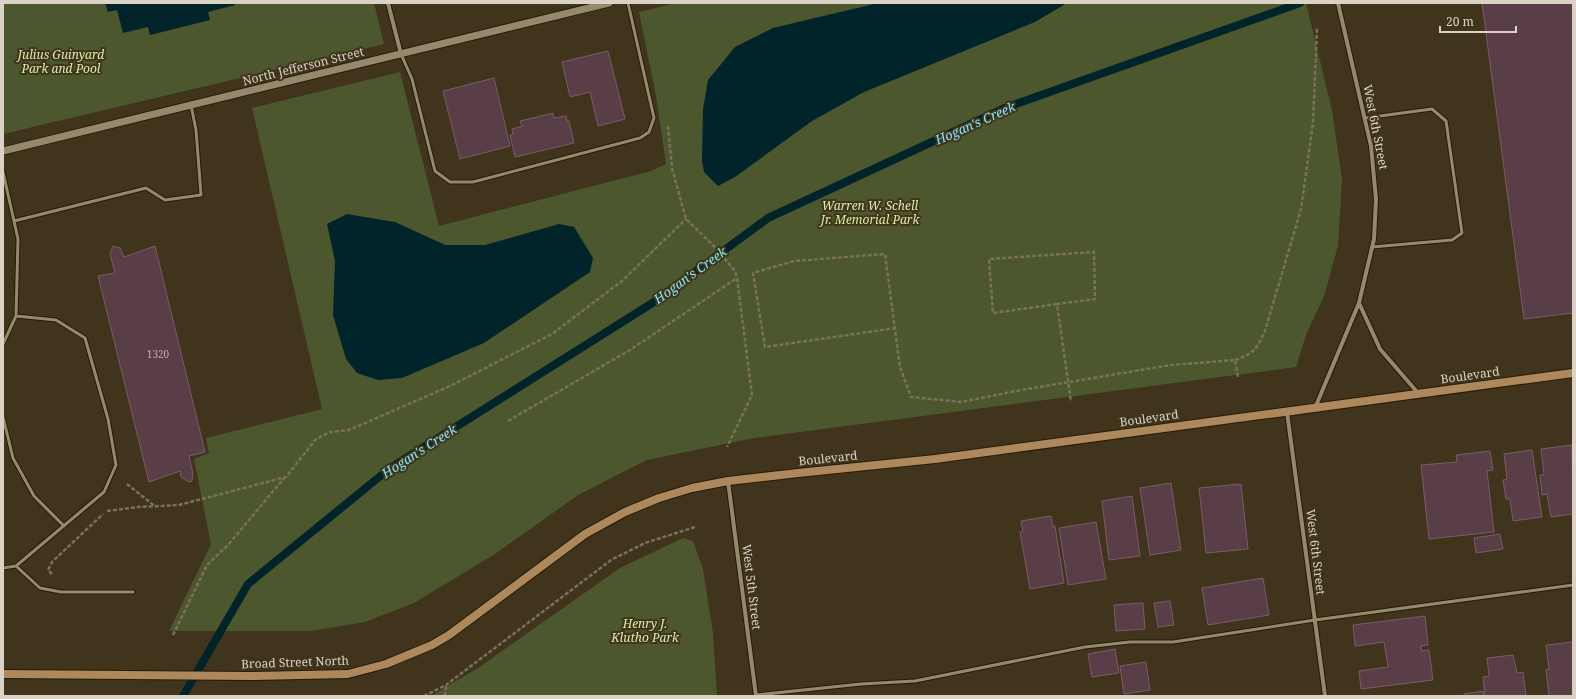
<svg xmlns="http://www.w3.org/2000/svg" width="1576" height="699" font-family="'Noto Serif',serif">
  <rect width="100%" height="100%" fill="#40341c"/>
  <path fill="#4c572d" d="M3 3H374L384 44 3 134Z
    M676 3H1306L1332 110 1342 179 1338 246 1324 296 1306 335 1296 367 754 438 647 460 578 495 495 554 414 603 365 622 310 631H169L211 544 194 459 209 453 206 438 322 409 252 108 400 72 439 226 651 171 666 164 656 96 639 12Z
    M683 538 693 541 703 569 713 633 717 696H431L478 668 620 568Z"/>
  <path fill="#002429" d="M105 3H234L235 5 208 12 210 20 150 35 148 27 123 33 117 10 108 12Z
    M878 3H1067L1035 22 864 92 812 121 735 177 718 186 704 172 702 161 703 109 708 80 735 47 773 28Z
    M347 214 395 222 445 245H485L559 224 574 227 593 258 590 272 484 343 402 378 378 380 357 373 346 359 333 315 335 261 327 224Z"/>
  <g fill="none" stroke-linecap="round" stroke-linejoin="round">
    <path stroke="#002429" stroke-width="8" d="M183 696 248 584 389 469 654 302 768 218 1005 108 1300 3"/>
  </g>
  <path fill="#593d47" stroke="#7a5c67" d="M1482 3H1573V313L1524 319Z
    M608 51 625 119 598 126 590 92 570 97 562 62Z
    M494 78 510 146 460 159 443 91Z
    M553 113 554 118 566 116 567 121H569L574 143 515 157 510 135 513 134 512 129 522 126 520 121Z
    M113 246 120 248 124 257 155 246 205 452 189 456 193 474 192 481 189 482 181 477 180 471 149 482 98 276 115 273 110 254Z
    M1572 445 1573 514 1551 517 1547 494 1542 495 1540 475H1544L1541 449Z
    M1532 450 1542 517 1513 521 1510 499H1506L1503 480 1507 479 1504 454Z
    M1490 451 1493 470 1487 471 1494 532 1429 539 1421 465 1457 462 1456 455Z
    M1171 483 1181 550 1150 555 1140 488Z
    M1241 484 1248 549 1206 553 1199 488Z
    M1132 496 1140 556 1109 560 1102 501Z
    M1051 516 1053 527 1055 526 1064 583 1030 589 1020 532 1023 531 1021 521Z
    M1096 522 1106 579 1068 585 1059 528Z
    M1500 534 1503 549 1476 553 1474 538Z
    M1263 578 1269 615 1208 625 1202 588Z
    M1170 601 1174 625 1158 627 1154 603Z
    M1143 603 1145 629 1116 631 1114 605Z
    M1425 616 1428 645 1421 646 1422 651 1429 650 1433 680 1361 689 1359 671 1388 667 1384 642 1355 646 1353 625Z
    M1573 642V696H1549L1546 670 1549 669 1546 645Z
    M1115 649 1119 673 1092 677 1088 654Z
    M1513 655 1517 673 1523 672 1526 696H1485L1483 677 1489 676 1487 658Z
    M1146 662 1150 690 1124 694 1120 666Z
    M1483 691 1484 696H1464V694Z"/>
  <g fill="none" stroke-linecap="round" stroke-linejoin="round">
    <defs>
      <path id="service" d="M401 54 412 79 435 171 450 182H473L640 138 649 132 654 118 628 3
        M1365 118 1432 109 1446 121 1462 233 1452 240 1372 247
        M3 172 18 239 16 316 3 344
        M14 221 146 188 165 200 201 195 196 130 191 105
        M3 417 13 458 34 496 64 526
        M16 566 40 588 61 592H133
        M3 568 16 566 104 492 116 465 108 419 85 338 56 320 16 316
        M756 695 861 684 915 681 1085 647 1130 642H1173L1315 620 1573 585"/>
      <path id="minor" d="M388 3 401 54
        M1359 303 1380 349 1418 393
        M1315 408 1359 303 1374 239 1376 199 1371 146 1338 3
        M1287 412 1325 696
        M728 481 756 696"/>
      <path id="tertiary" d="M3 151 609 3"/>
      <path id="secondary" d="M3 674 251 676 348 674 386 664 432 645 449 635 585 534 625 512 659 498 692 488 728 481 798 473 935 459 1573 373"/>
    </defs>
    <use href="#service" stroke="#261b04" stroke-width="5"/>
    <use href="#minor" stroke="#261b04" stroke-width="6"/>
    <use href="#tertiary" stroke="#261b04" stroke-width="9"/>
    <use href="#secondary" stroke="#261b04" stroke-width="10"/>
    <path stroke="#7a705c" stroke-width="2.5" stroke-dasharray="4 2" stroke-linecap="butt" d="M668 126 672 168 686 219 713 245 735 271 737 278 752 395 727 447
      M1057 304 993 313 989 259 1094 252 1095 299 1057 304 1071 402
      M896 328 765 347 753 273 794 261 885 254 900 367 911 397 961 402 1021 390 1171 365 1235 360 1238 377
      M1235 360C1254 354 1257 348 1265 331L1301 209 1313 123 1317 28
      M508 421 630 350 737 278
      M127 484 156 507
      M107 511 138 507 179 505 286 477 316 439 330 432 349 430 450 386 552 334 622 281 686 219
      M52 574 48 570 52 562 103 514
      M173 635 207 565 228 545 285 477
      M424 696 446 685 611 560 645 543 695 527
      M445 696 446 686"/>
    <use href="#service" stroke="#96886d" stroke-width="3"/>
    <use href="#minor" stroke="#96886d" stroke-width="4"/>
    <use href="#tertiary" stroke="#96886d" stroke-width="7"/>
    <use href="#secondary" stroke="#ac885c" stroke-width="8"/>
  </g>
  <g text-anchor="middle" dominant-baseline="central" stroke-width="4" stroke-linejoin="round" paint-order="stroke">
    <g font-size="10" fill="#baaea6">
      <text x="158" y="354">1320</text>
    </g>
    <g font-size="12" font-style="italic" fill="#daefa5" stroke="#40341c">
      <text x="61" y="54">Julius Guinyard<tspan x="61" dy="14">Park and Pool</tspan></text>
      <text x="870" y="205">Warren W. Schell<tspan x="870" dy="14">Jr. Memorial Park</tspan></text>
      <text x="645" y="623">Henry J.<tspan x="645" dy="14">Klutho Park</tspan></text>
    </g>
    <g font-size="12" fill="#dad3c5" stroke="#40341c">
      <text transform="translate(303 66) rotate(-14)">North Jefferson Street</text>
      <text transform="translate(1376 127) rotate(79)">West 6th Street</text>
      <text transform="translate(1470 375) rotate(-8)">Boulevard</text>
      <text transform="translate(1149 418) rotate(-8)">Boulevard</text>
      <text transform="translate(828 458) rotate(-6)">Boulevard</text>
      <text transform="translate(1316 552) rotate(83)">West 6th Street</text>
      <text transform="translate(752 587) rotate(83)">West 5th Street</text>
      <text transform="translate(295 662) rotate(-2)">Broad Street North</text>
    </g>
    <g font-size="13" font-style="italic" fill="#80e7f7" stroke="#40341c">
      <text transform="translate(975 123) rotate(-24)">Hogan's Creek</text>
      <text transform="translate(690 275) rotate(-36)">Hogan's Creek</text>
      <text transform="translate(419 451) rotate(-33)">Hogan's Creek</text>
    </g>
  </g>
  <rect width="1576" height="699" fill="none" stroke="#dad3c5" stroke-width="8"/>
  <path d="M1440 26v6h76v-6" fill="none" stroke="#dad3c5" stroke-width="2"/>
  <text x="1446" y="26" font-size="12" fill="#dad3c5" stroke="#40341c" stroke-width="3" paint-order="stroke">20 m</text>
</svg>
